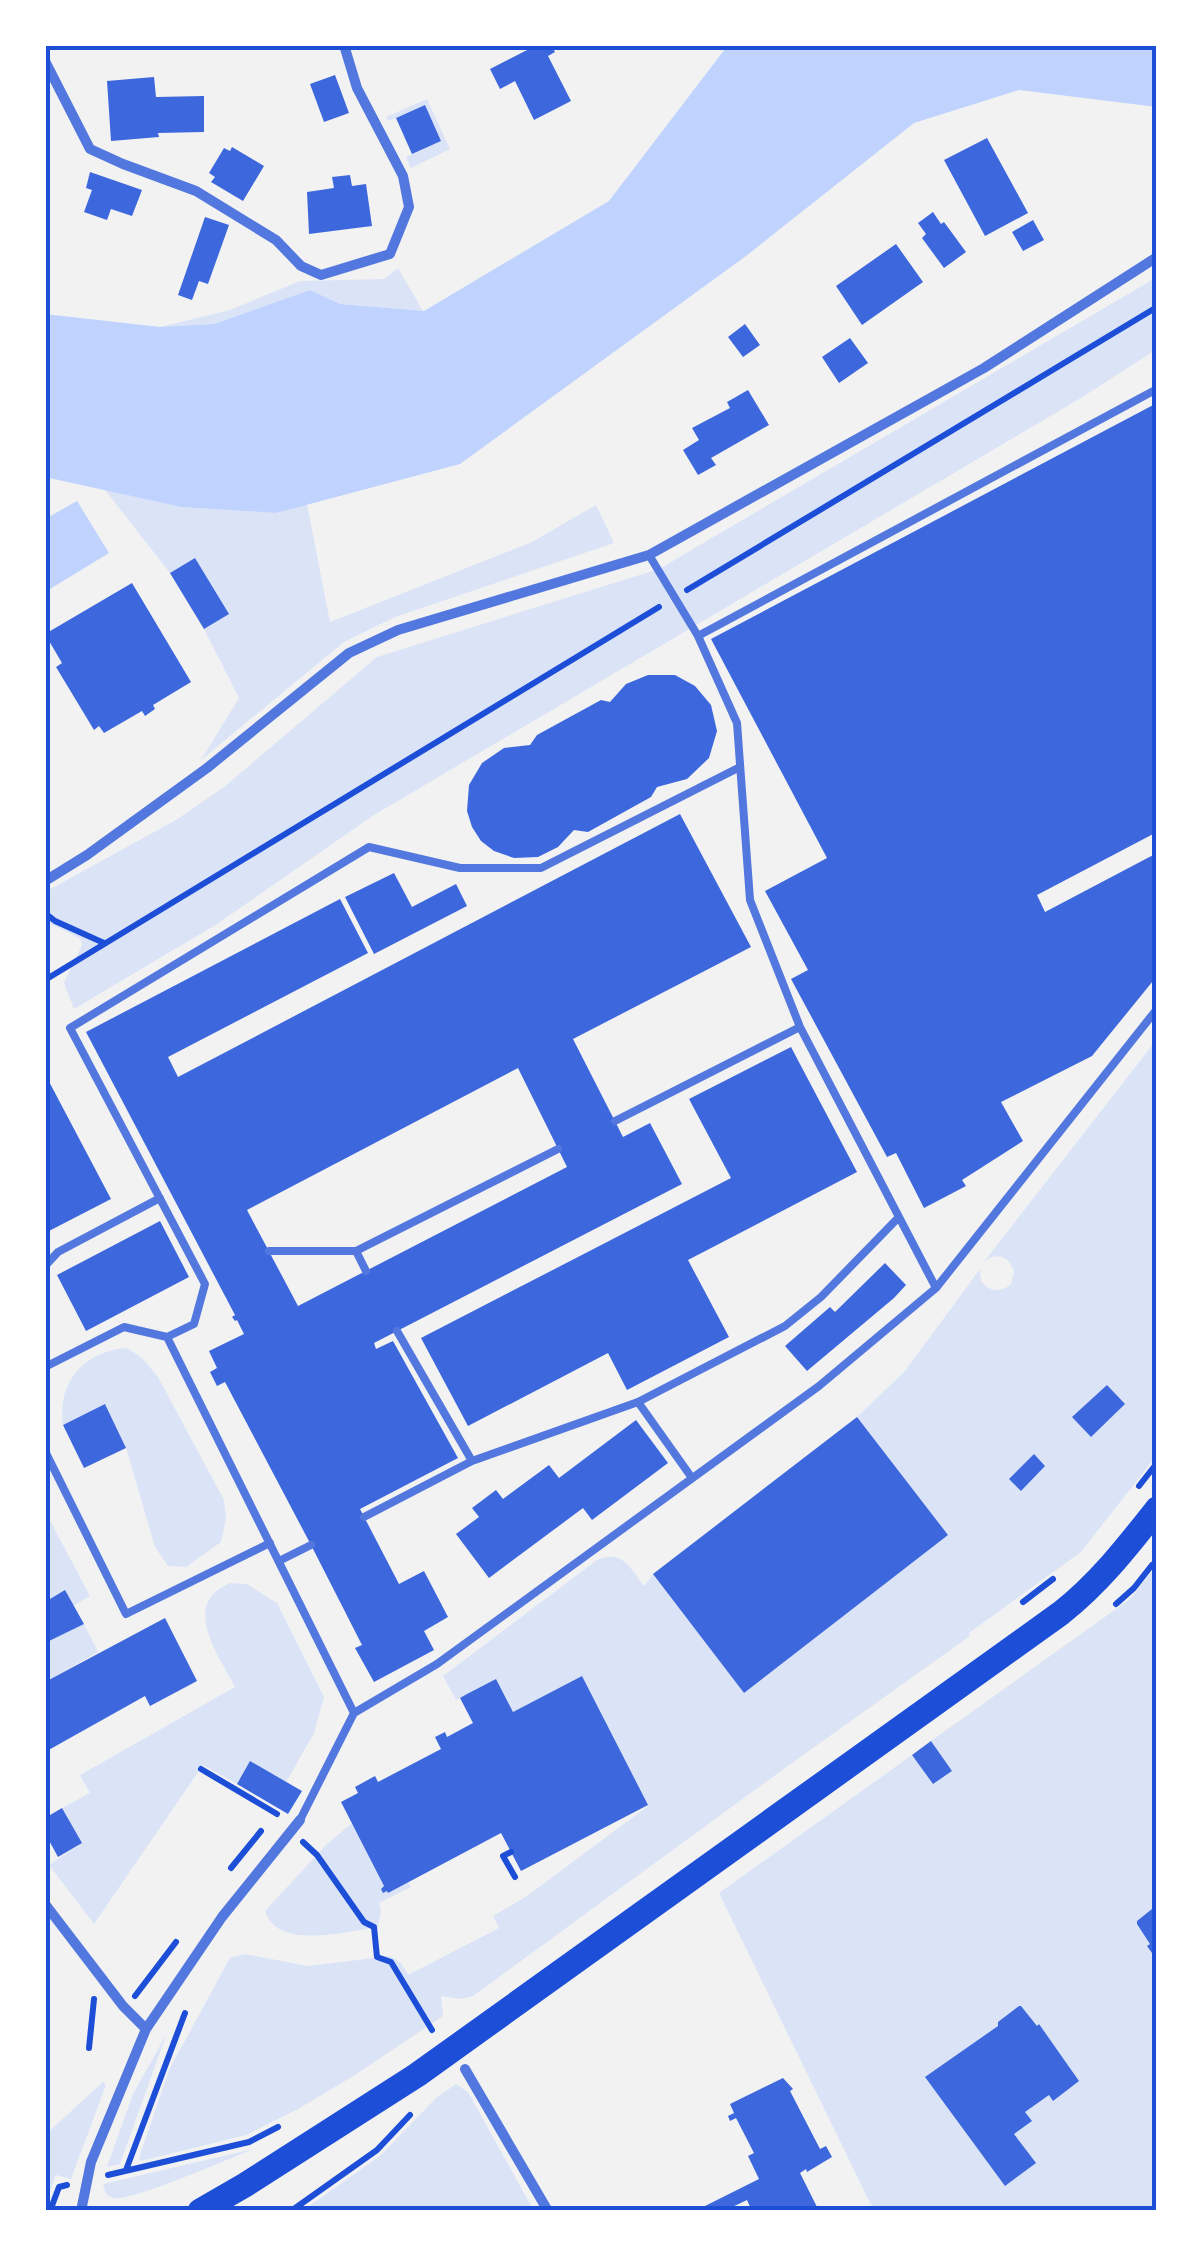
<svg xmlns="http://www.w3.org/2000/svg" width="1202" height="2256" font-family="Karla,sans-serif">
  <rect width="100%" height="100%" fill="#f2f2f2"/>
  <path fill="#dbe4f7" d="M427 99 450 149 411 168 406 157 441 141 425 106 388 121 386 117Z
    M398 268 423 311 340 304 310 290 214 324 160 327 230 310 300 281 384 279Z
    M1157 277V349L1081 398 374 815 217 924 74 1009 64 983 82 945 81 939 45 921V892L176 820 224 787 377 657 659 569Z
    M105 490 181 507 276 513 307 504 330 622 532 542 596 505 614 543 395 617 344 642 201 760 239 698 204 629 170 573Z
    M1157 1039V1455L1081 1552 969 1633 970 1636 785 1768 473 1996 461 1999 441 1996 443 2016 355 2075 298 2109 246 2135 141 2161 139 2158 169 2070 230 1958 245 1954 308 1966 390 1956 401 1963 408 1975 499 1928 493 1916 527 1896 648 1806 582 1676 513 1712 496 1679 456 1700 443 1676 597 1560C623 1549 630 1568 644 1586L653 1574 744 1692 948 1535 857 1417 905 1371 980 1269 981 1281C989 1292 1001 1293 1011 1284L1014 1272C1010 1256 995 1251 983 1263Z
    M127 1348 142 1358 158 1377 224 1500 226 1519 221 1542 186 1567 168 1566 155 1547 126 1448 106 1405 63 1425C57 1382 84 1351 127 1348Z
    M45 1511 90 1596 73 1606 65 1591 50 1599 45 1590Z
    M1157 1565V2211H874L719 1893 912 1755 933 1784 951 1772 931 1741 1130 1599Z
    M230 1583 247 1584 277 1603 324 1697 314 1733 286 1782 250 1762 237 1784 203 1765 94 1924 49 1865 82 1843 62 1808 90 1793 80 1775 235 1687C222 1661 188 1616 216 1591 220 1588 225 1586 230 1583Z
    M84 1624 98 1652 45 1682V1643Z
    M352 1823 384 1886 381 1889 383 1892H388L408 1882 411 1887 379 1903 381 1909 378 1927C348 1931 277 1951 265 1911L327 1844Z
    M167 2033 120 2164 107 2167 133 2094Z
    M103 2082 106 2085 71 2179 56 2175 45 2205V2135Z
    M456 2084 468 2092 534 2211H302L381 2155 436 2098Z
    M253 2149C231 2158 131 2202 113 2198 111 2197 108 2195 106 2194L103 2184Z"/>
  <path fill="#bfd3fe" d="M728 45H1157V107L1019 90 914 123 746 256 460 464 276 513 181 507 45 477V314L160 327 214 324 310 290 340 304 424 311 609 201Z
    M77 501 109 553 45 592V519Z"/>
  <path fill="#3d67dc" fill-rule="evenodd" d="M537 45H551L555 52 548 56 571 101 534 120 515 81 500 89 490 69Z
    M335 75 349 113 324 122 310 84Z
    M154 77 156 97 204 96V132L158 133 159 137 111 141 107 81Z
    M425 105 441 141 412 154 396 118Z
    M987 138 1028 213 985 236 944 160Z
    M232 147 264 166 243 201 211 182 215 177 209 173 224 148 230 151Z
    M90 172 142 190 132 216 111 209 107 220 84 212 92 190 86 188Z
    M350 175 352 186 366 184 372 226 309 234 307 192 334 188 332 177Z
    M933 212 941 224 944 222 966 252 944 268 922 238 926 234 918 223Z
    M205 217 229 225 208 284 199 281 192 300 178 295Z
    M1033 220 1044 240 1023 251 1012 232Z
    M896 244 923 282 862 325 836 286Z
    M745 324 760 345 743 357 728 337Z
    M850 338 868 363 839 383 822 357Z
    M748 390 769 425 711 458 716 465 698 475 683 450 699 440 692 428 730 408 727 402Z
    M1157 403V832L1037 895 1045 912 1157 853V976L1092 1056 1001 1102 1023 1141 962 1180 966 1186 924 1208 896 1153 887 1157 791 979 808 970 765 891 827 858 711 639Z
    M195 558 229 614 204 629 170 573Z
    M132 583 191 682 153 705 155 709 145 716 142 711 104 733 99 726 94 730 56 667 62 663 45 634Z
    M648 675H675L695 686 711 705 717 731 709 758 687 779 657 787 651 797 588 832 574 830 558 847 538 857 514 858 494 851 481 841 472 827 467 811 469 785 482 763 504 748 530 745 537 735 601 700 610 702 626 684Z
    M680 814 751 947 573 1039 623 1137 650 1123 682 1184 374 1343 376 1349 393 1341 458 1458 360 1509 399 1584 424 1571 448 1617 424 1631 434 1650 374 1682 355 1648 362 1645 311 1545 225 1382 217 1386 210 1372 217 1368 209 1351 244 1334 237 1320 235 1321 232 1317 235 1315 86 1032 340 899 368 953 168 1057 178 1077ZM518 1068 567 1167 298 1306 247 1210Z
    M394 873 412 907 456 884 467 906 374 954 345 897Z
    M791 1047 857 1172 688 1260 729 1337 627 1390 608 1353 468 1426 421 1338 731 1178 689 1099Z
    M45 1074 111 1199 47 1232 45 1228Z
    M160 1221 189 1277 86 1331 57 1275Z
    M885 1263 906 1285 894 1298 807 1371 785 1346 830 1307 835 1312Z
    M1107 1385 1125 1404 1091 1437 1072 1417Z
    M105 1404 126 1448 84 1468 63 1425Z
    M857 1417 948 1535 744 1693 653 1574Z
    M636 1420 668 1463 592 1520 583 1508 489 1578 456 1534 479 1517 472 1508 496 1490 503 1499 549 1465 559 1478Z
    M1034 1454 1045 1466 1021 1491 1009 1479Z
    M45 1590 50 1599 65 1590 84 1624 45 1643Z
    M165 1618 197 1681 150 1706 145 1696 45 1752V1682Z
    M582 1676 648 1805 521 1871 501 1833 388 1893 387 1891 383 1893 381 1889 384 1886 341 1802 358 1793 355 1787 375 1776 378 1782 441 1749 435 1737 445 1732 447 1737 473 1723 460 1698 467 1694 496 1679 513 1712Z
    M931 1741 952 1771 933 1784 912 1755Z
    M250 1761 302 1791 288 1814 237 1784Z
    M62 1808 82 1843 58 1857 45 1833V1818Z
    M1157 1905V1960L1147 1946 1150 1944 1137 1924V1921Z
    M1019 2006H1021L1037 2026 1039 2024 1079 2081 1053 2101 1049 2095 1025 2112 1032 2121 1014 2134 1036 2163 1005 2186 925 2077 998 2026V2022Z
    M783 2078 793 2089 790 2091 820 2149 826 2146 832 2157 807 2172 806 2169 800 2173 819 2211H752L747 2200 724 2211H695L759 2179 748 2156 754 2153 736 2118 730 2121 728 2116 734 2113 730 2104Z"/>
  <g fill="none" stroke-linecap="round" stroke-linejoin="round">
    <path stroke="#1d4ed8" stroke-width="6" d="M687 590 1157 307
      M45 913 55 921 104 943
      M45 980 659 607
      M1139 1486 1157 1463
      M1023 1602 1053 1579
      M1116 1604 1134 1588 1152 1565
      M201 1769 277 1814
      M303 1842 317 1855 364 1922 374 1927 377 1957 391 1962 432 2030
      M511 1852 503 1856 515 1877
      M231 1868 261 1831
      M135 1996 176 1942
      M89 2048 94 1999
      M126 2170 185 2013
      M108 2175 249 2142 278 2127
      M50 2211 59 2187 67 2185
      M291 2211 377 2150 410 2115"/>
    <path stroke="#5277de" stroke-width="8" d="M649 555 698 636
      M615 1121 800 1027
      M269 1251H356L558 1149
      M356 1251 366 1271
      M45 1266 58 1252 160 1198
      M936 1288 800 1027 750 900 737 723 698 636 1157 389
      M397 1331 472 1461
      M45 1367 124 1327 167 1337
      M638 1402 692 1478
      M45 1451 126 1614 270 1543
      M364 1517 472 1461 638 1402 785 1326 821 1297 899 1217
      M279 1561 311 1545
      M354 1713 167 1337 194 1324 205 1284 70 1028 369 847 460 868H541L740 767
      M300 1820 354 1713 437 1664 819 1386 936 1288 1157 1009"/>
    <path stroke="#5277de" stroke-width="10" d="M45 61 90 149 123 164 196 191 276 240 301 266 321 275 390 254 409 207 403 176 357 88 344 45
      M45 881 87 855 207 768 349 653 398 630 649 555 984 368 1157 257
      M45 1904 123 2006 146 2029
      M465 2069 548 2211
      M81 2211 91 2162 146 2029 222 1917 300 1820"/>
    <path stroke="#1d4ed8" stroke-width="25" d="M200 2211 245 2185 417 2075 1061 1613C1099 1583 1127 1547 1157 1509"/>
  </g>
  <rect width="1202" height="2256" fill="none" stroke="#ffffff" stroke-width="95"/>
  <rect x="48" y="48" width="1106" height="2160" fill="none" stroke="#1d4ed8" stroke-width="4"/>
</svg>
